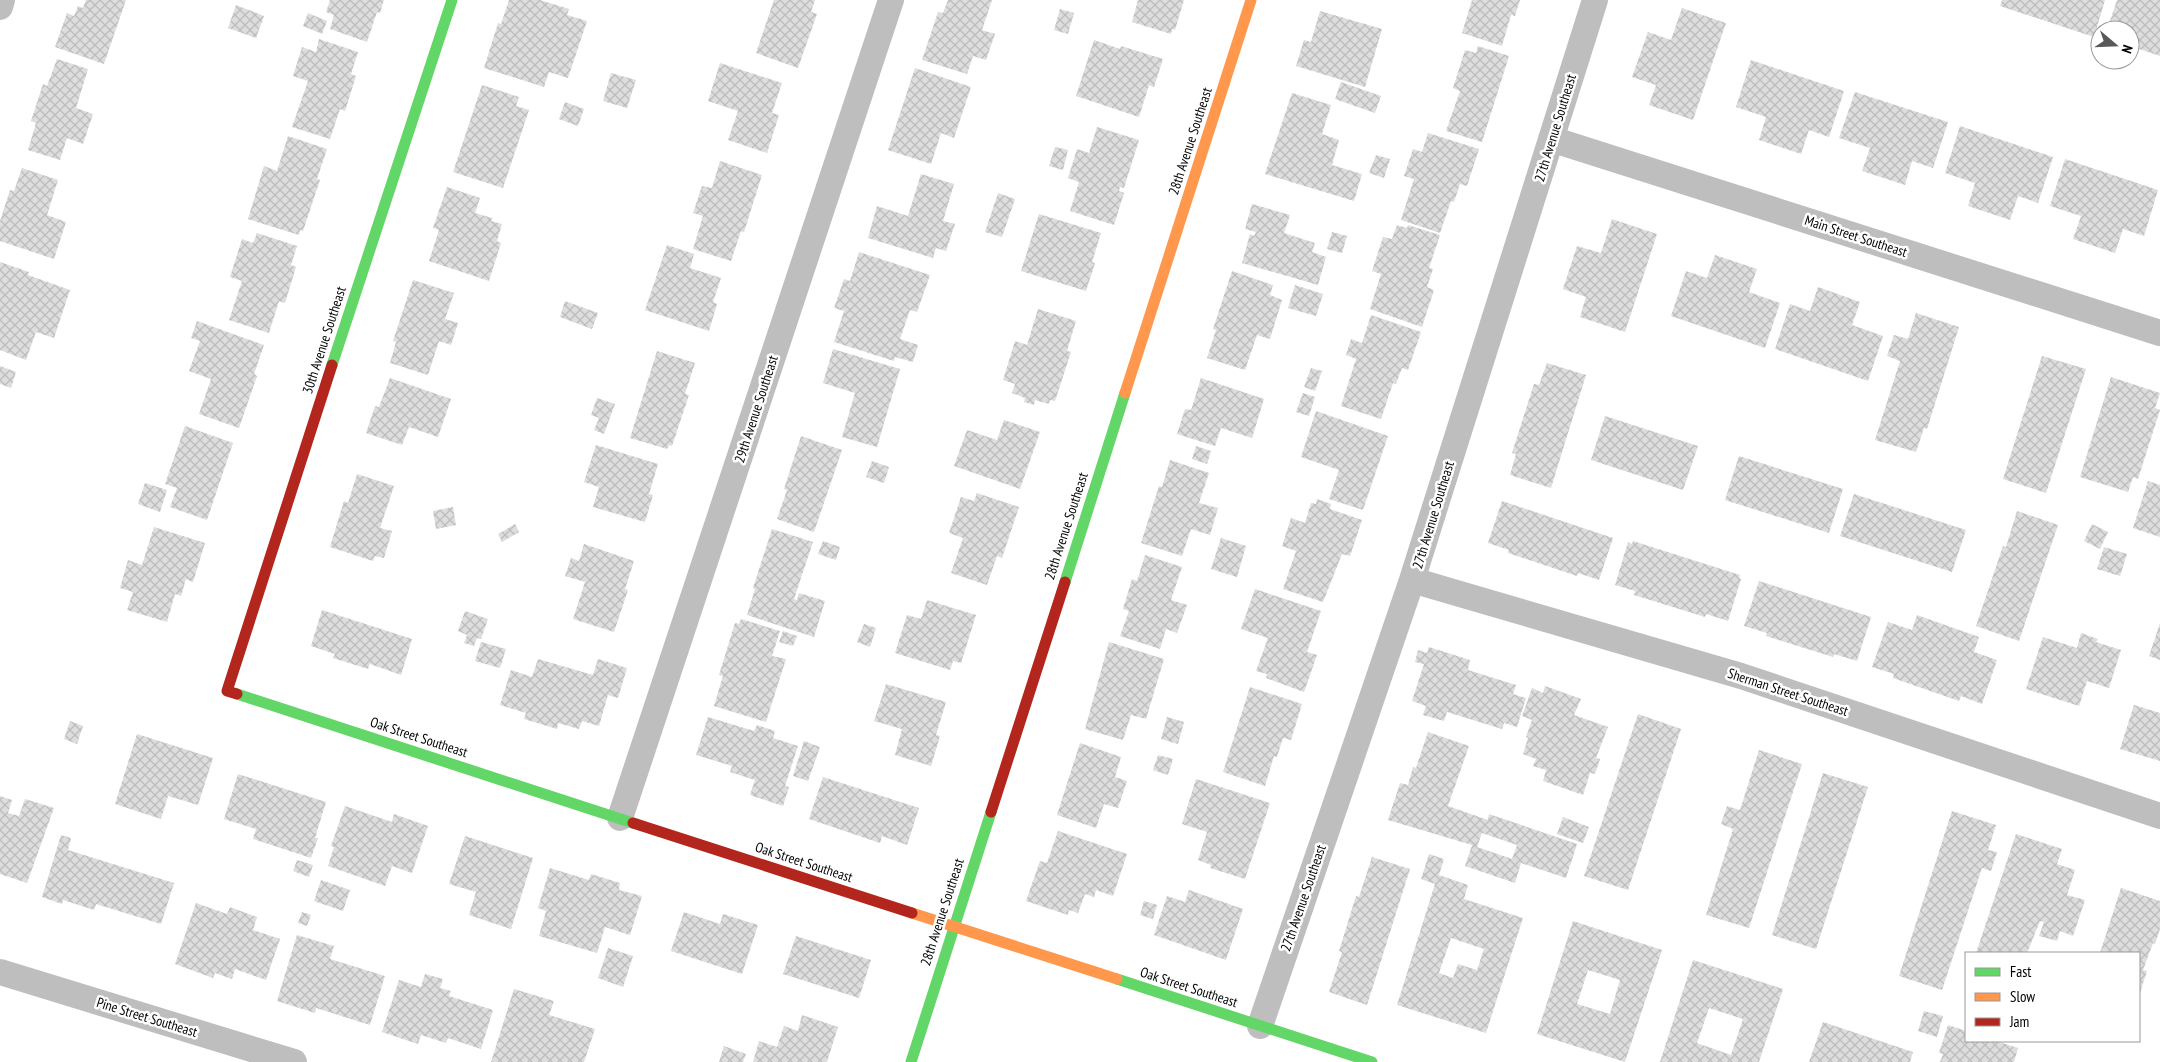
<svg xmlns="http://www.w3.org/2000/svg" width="2160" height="1062" font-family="'PT Sans Narrow',sans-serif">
  <defs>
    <pattern id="building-cross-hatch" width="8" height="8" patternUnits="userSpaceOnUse" patternTransform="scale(1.25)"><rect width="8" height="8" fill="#ddd"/><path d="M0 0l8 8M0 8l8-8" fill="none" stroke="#bcbcbc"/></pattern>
  </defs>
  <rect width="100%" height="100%" fill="#fff"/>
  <path fill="url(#building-cross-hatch)" fill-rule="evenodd" d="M86 0H126L104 64 55 47 67 13 74 16 78 6 83 8Z
    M330 0H384L380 13 377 12 367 42 330 29 334 15 326 12Z
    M509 0H540L569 9 567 15 587 21 568 78 549 72 544 87 484 68 498 23 501 24Z
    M774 0H815L811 12 817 14 798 68 756 53Z
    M948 0H992L982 30 995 34 986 60 973 56 967 74 922 60 938 12 943 13Z
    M1138 0H1184L1175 30 1172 29 1171 34 1132 22Z
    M1472 0H1520L1515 16 1511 15 1502 46 1462 33Z
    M2002 0H2105L2094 37 2000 6Z
    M2117 0H2160V56L2130 46V30H2107Z
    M236 5 264 16 256 38 228 28Z
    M1682 8 1726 23 1693 120 1649 105 1656 85 1632 77 1648 32 1671 40Z
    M1060 9 1074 13 1068 34 1054 30Z
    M1320 11 1382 29 1365 87 1296 66 1304 40 1311 42Z
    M308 13 327 21 322 34 303 26Z
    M319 39 358 52 351 74 356 76 345 111 340 109 330 139 292 127 308 81 293 76 302 47 316 52Z
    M1094 40 1120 49 1121 46 1163 59 1154 87 1149 85 1139 117 1076 96Z
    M1478 46 1509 56 1482 142 1446 131 1460 91 1453 88 1465 50 1476 53Z
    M57 59 88 69 76 108 93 114 83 144 67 138 60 160 28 150 36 123 31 121 43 84 47 86Z
    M1751 60 1844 91 1829 137 1809 130 1801 154 1759 140 1766 117 1736 107Z
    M720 63 782 83 772 113 779 115 767 153 728 140 738 111 708 101Z
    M915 68 971 87 954 138 941 133 931 164 888 150Z
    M611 73 636 80 627 108 603 101Z
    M1341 82 1381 96 1375 113 1335 99Z
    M482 85 519 97 516 106 529 110 503 188 453 172Z
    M1855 92 1948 122 1933 168 1912 161 1905 185 1862 171 1870 148 1839 138Z
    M1292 93 1331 105 1322 134 1339 140 1332 165 1362 174 1354 201 1265 174Z
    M565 102 584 109 578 126 559 119Z
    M1960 126 2053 157 2038 203 2018 196 2010 220 1968 206 1975 183 1945 173Z
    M1097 127 1139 140 1124 188 1120 187 1119 191 1124 193 1114 225 1070 211 1079 182 1068 178 1077 149 1089 153Z
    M1428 133 1479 149 1467 186 1460 184 1454 202 1451 201 1440 233 1401 220 1414 179 1404 176 1413 149 1422 152Z
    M288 136 327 149 317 179 320 180 303 231 300 230 299 235 248 219 264 166 277 171Z
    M1055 147 1068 150 1063 170 1049 166Z
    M1376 155 1390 159 1384 178 1369 173Z
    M2065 159 2158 190 2144 236 2123 229 2115 253 2073 239 2081 216 2050 206Z
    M720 161 762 175 744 232 741 231 731 261 693 249 703 216 693 213 702 186 712 188Z
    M22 168 58 180 47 215 66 222 54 259 0 241V221L10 190 14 191Z
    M921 174 954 184 943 221 955 224 946 251 936 248 933 258 868 238 877 206 908 216Z
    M447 187 480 198 475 213 492 218 491 221 502 224 497 241 501 243 489 281 429 261 439 230 433 228Z
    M998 193 1015 199 1002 237 985 232Z
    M1252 204 1290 215 1284 233 1315 243 1312 252 1326 257 1318 285 1242 263 1250 234 1254 236 1256 232 1245 229Z
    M1039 214 1101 233 1092 262 1095 263 1086 291 1021 271Z
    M1612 219 1657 234 1625 332 1580 317 1586 297 1563 289 1577 246 1601 253Z
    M1397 225 1407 228 1408 225 1440 235 1429 268 1433 269 1427 287 1434 290 1422 327 1370 309 1381 274 1372 271 1383 237 1392 239Z
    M1332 232 1347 236 1342 253 1327 249Z
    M257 233 297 246 291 265 296 267 285 303 279 301 269 333 229 320 242 281 230 277 242 239 253 243Z
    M667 245 694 254 690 268 721 278 713 302 717 304 709 331 645 310Z
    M859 252 930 275 917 312 910 310 900 339 918 345 913 362 895 357 894 361 834 342 844 311 834 308 844 279 850 281Z
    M1715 255 1757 269 1749 292 1780 303 1765 348 1671 316 1686 271 1707 278Z
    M0 262 29 272 28 275 70 290 54 338 36 332 26 360 0 350Z
    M1232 271 1273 285 1270 295 1282 300 1270 339 1257 335 1245 370 1207 358 1216 330 1213 329Z
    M413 280 454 293 445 319 458 323 451 345 439 341 428 375 390 363 396 342 393 341Z
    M1295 285 1323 294 1316 316 1288 308Z
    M1818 287 1860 302 1852 325 1883 336 1868 381 1775 349 1790 304 1810 311Z
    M565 301 598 313 592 329 560 317Z
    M1038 309 1076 321 1067 351 1071 352 1055 401 1050 400 1049 404 1035 400 1034 405 1024 402 1025 398 1012 393 1015 384 1003 380 1015 341 1027 345Z
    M1916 313 1959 327 1927 429 1924 428 1916 452 1875 440 1900 361 1887 356 1894 335 1908 339Z
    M1371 315 1421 332 1408 370 1402 368 1396 384 1393 383 1381 419 1341 406 1356 359 1346 355 1351 339 1362 343Z
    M197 321 264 345 254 374 257 376 239 428 199 414 211 379 189 371 200 341 191 338Z
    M833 349 900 369 877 447 842 437 855 393 823 383Z
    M657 351 695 363 685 394 689 395 672 446 669 445 667 449 630 438Z
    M2042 356 2086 369 2046 493 2003 479Z
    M1547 363 1586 375 1551 488 1510 475 1516 454 1512 453 1534 384 1539 385Z
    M0 366 16 372 11 388 0 384Z
    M1311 368 1322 371 1315 391 1304 387Z
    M2111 377 2160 393 2155 408 2160 410 2138 479 2133 477 2128 492 2080 477Z
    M390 378 451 399 438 437 409 427 402 445 366 433 375 406 379 407Z
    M1201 378 1264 399 1252 438 1221 428 1215 446 1177 434 1185 409 1191 410Z
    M1303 393 1315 397 1309 416 1296 412Z
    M597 398 615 404 604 434 594 430 599 418 591 415Z
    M1316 411 1388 436 1363 510 1329 499 1339 470 1301 457Z
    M1605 416 1698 446 1683 490 1591 460Z
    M1004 420 1040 432 1020 489 954 466 967 430 997 440Z
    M185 426 233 443 207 520 170 507 177 488 165 484Z
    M801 436 842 450 814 532 777 519 787 490 784 489Z
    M596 445 658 464 649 494 653 495 645 522 593 507 599 487 584 482Z
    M1196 446 1211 451 1207 464 1192 459Z
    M1739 456 1843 489 1829 533 1725 500Z
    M1170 460 1209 473 1199 503 1218 508 1210 535 1191 529 1182 556 1141 543 1159 486 1162 487Z
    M872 461 889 467 884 483 866 477Z
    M357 474 394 486 380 528 392 531 384 558 375 556 373 561 330 547 344 501 348 503Z
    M2148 481 2160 485V537L2133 528Z
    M145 483 167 490 160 512 138 504Z
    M977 493 1019 507 1002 558 997 556 987 585 951 573 963 538 949 533 961 497 974 501Z
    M1854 494 1966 530 1952 572 1840 536Z
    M1317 499 1331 504 1330 509 1362 520 1350 556 1342 554 1323 602 1283 589 1296 551 1282 546 1291 518 1305 523 1311 503 1316 504Z
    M1502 501 1613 538 1599 580 1578 573 1577 576 1508 553 1509 550 1488 543Z
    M453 507 456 525 436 529 433 511Z
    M2017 511 2058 525 2019 641 1976 626 2003 546 2006 547Z
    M515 524 519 532 502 542 498 534Z
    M2092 524 2108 532 2100 549 2084 541Z
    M154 527 205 543 193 582 186 579 181 596 175 594 167 622 127 610 133 592 120 588 128 560 142 565Z
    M772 529 813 542 794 599 797 600 799 593 825 601 814 637 747 615 755 589 753 588Z
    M1221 538 1246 546 1237 577 1211 569Z
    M823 541 840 547 836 560 818 554Z
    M1633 541 1740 575 1739 578 1741 579 1728 621 1706 614 1705 617 1634 595 1635 591 1615 585 1628 542 1632 544Z
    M584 544 634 561 625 589 628 590 614 632 573 619 585 582 565 576 571 558 579 561Z
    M2104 547 2127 554 2120 576 2097 569Z
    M1145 555 1182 567 1171 600 1187 605 1177 633 1166 629 1160 649 1120 636 1129 611 1123 609 1132 579 1137 581Z
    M1759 581 1871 617 1857 661 1834 654 1833 657 1766 636 1767 633 1744 626Z
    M1255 589 1321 611 1307 652 1317 655 1304 692 1266 678 1267 674 1256 671 1268 638 1241 629Z
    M927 600 976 615 961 663 953 661 950 670 895 653 907 615 921 619Z
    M322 610 412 639 401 675 370 664 368 669 333 658 335 654 311 646Z
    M465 611 488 619 481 639 477 638 474 646 464 643 467 635 458 631Z
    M1917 615 1979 637 1974 652 1997 660 1982 704 1961 696 1959 701 1893 678 1894 674 1872 667 1888 622 1912 630Z
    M741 619 780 631 772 656 786 659 766 722 714 706 723 676 719 675 735 623 739 624Z
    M2160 623V660L2149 656Z
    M864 624 876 628 870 647 857 642Z
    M783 631 797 636 793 646 779 642Z
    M2081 633 2098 639 2096 642 2121 650 2109 688 2087 681 2079 706 2026 689 2043 637 2077 648Z
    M481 642 506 649 500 668 475 661Z
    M1109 642 1164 659 1146 719 1131 715 1123 740 1085 729Z
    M1429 647 1470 660 1468 670 1516 685 1513 694 1526 698 1517 727 1504 723 1502 729 1447 712 1444 721 1423 715 1426 706 1412 701 1424 664 1415 662 1418 650 1427 653Z
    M538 659 593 675 598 659 627 668 618 698 608 695 599 726 582 721 579 729 558 723 557 729 524 719 526 713 500 705 511 670 532 677Z
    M886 684 946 702 936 735 940 736 931 766 895 755 902 729 874 721Z
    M1545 686 1581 699 1574 715 1608 727 1596 758 1600 759 1595 774 1590 773 1583 795 1543 781 1546 770 1533 766 1536 759 1523 754 1528 738 1526 737 1532 720 1522 716 1532 688 1543 693Z
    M1250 687 1302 704 1291 740 1283 738 1277 757 1274 756 1265 786 1223 772Z
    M2134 705 2160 713V761L2120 749Z
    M1638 714 1681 729 1628 890 1584 876Z
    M708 717 754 731 757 725 775 731 773 738 798 746 785 786 789 787 783 806 750 795 755 780 730 772 732 766 696 755Z
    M1167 717 1184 722 1178 744 1161 739Z
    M70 721 83 726 77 744 64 739Z
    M1428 732 1469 746 1448 806 1488 820 1489 814 1577 844 1566 878 1521 863 1515 883 1465 866 1472 845 1388 820 1400 783 1408 785 1413 767 1416 768ZM1482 833 1517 845 1512 859 1477 847Z
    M137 734 213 758 198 805 168 796 161 819 115 804Z
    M804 741 820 747 808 781 793 776Z
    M1080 743 1121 757 1115 777 1127 781 1118 808 1104 804 1096 828 1057 815Z
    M1759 750 1802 764 1749 928 1706 915 1733 829 1721 824 1727 806 1740 810Z
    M1158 755 1173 759 1168 775 1153 770Z
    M1823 773 1868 787 1816 949 1772 935Z
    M238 774 326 802 315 838H318L311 858 253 839 256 829 224 819Z
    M823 777 919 808 907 845 882 836 880 843 809 819Z
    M1196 779 1270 803 1245 879 1210 868 1211 865 1198 860 1207 832 1182 824Z
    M0 796 12 800 8 813 19 816 25 799 54 808 27 883 0 874Z
    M345 806 392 822 394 814 428 826 412 873 392 866 385 886 328 866 334 847 331 846Z
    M1952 811 1996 825 1988 850 1997 852 1991 871 1982 868 1942 990 1899 976Z
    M1563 817 1589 827 1583 843 1557 834Z
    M1058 831 1127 854 1113 896 1096 890 1094 897 1085 894 1078 913 1069 910 1068 915 1026 901 1040 861 1047 863Z
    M2016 834 2062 849 2057 864 2075 870 2067 895 2085 900 2073 936 2060 931 2057 941 2039 936 2044 922 2040 921 2027 953H1976Z
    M61 835 71 838 68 850 174 883 161 924 96 904 94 910 63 900 62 904 42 897Z
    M465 836 533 858 511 929 469 915 476 892 449 884Z
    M1429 854 1444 859 1439 875 1468 885 1464 899 1523 918 1486 1033 1397 1005 1435 884 1421 879ZM1451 938 1484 949 1477 970 1458 964 1453 978 1439 973Z
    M1372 857 1410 869 1367 1005 1329 992 1342 952 1339 951 1356 896 1359 897Z
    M297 860 313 865 309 877 293 871Z
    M550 868 589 880 591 874 620 883 619 890 642 896 630 935 605 927 597 953 539 936 546 911 538 908Z
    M321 880 350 890 343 911 314 901Z
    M2121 888 2160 901V929L2155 944 2153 943 2143 970 2147 971 2139 996V953H2100Z
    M1189 890 1243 909 1226 960 1154 935 1167 896 1185 902Z
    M1144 901 1157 905 1153 919 1140 915Z
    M196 903 227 914 230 907 257 917 253 930 280 939 266 980 235 969 232 979 215 973 213 978 175 964Z
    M302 912 311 915 307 926 298 923Z
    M684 912 720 924 723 914 758 925 742 974 671 951Z
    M1573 921 1662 950 1625 1062 1537 1034ZM1588 970 1620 980 1610 1014 1577 1004Z
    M297 935 334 946 330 959 385 976 370 1025 316 1008 315 1013 277 1001Z
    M796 936 871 960 859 998 783 974Z
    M608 948 633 956 623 987 598 978Z
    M1693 960 1783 989 1759 1062H1660ZM1709 1008 1743 1019 1731 1055 1697 1043Z
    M425 974 443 979 440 988 451 991 449 996 493 1010 481 1049 448 1038 446 1043 421 1035 418 1044 382 1032 399 980 421 987Z
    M514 989 554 1001 549 1015 595 1029 584 1062H491Z
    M1924 1011 1943 1016 1937 1037 1918 1031Z
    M802 1015 838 1027 827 1062H753L759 1041 777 1047 784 1026 798 1031Z
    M1823 1022 1913 1052 1910 1062H1809Z
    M1948 1025 1966 1031V1041H1996L2018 1048 2014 1062H1940L1943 1054 1939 1053Z
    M724 1046 746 1054 743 1062H719Z"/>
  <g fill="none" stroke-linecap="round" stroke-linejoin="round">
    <path stroke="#bebebe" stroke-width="26" d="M0 7 2 0
      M1551 139 2160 333
      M1412 580 1741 676 2160 816
      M620 818 891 0
      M0 972 294 1062
      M1260 1026 1412 580 1595 0"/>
    <path stroke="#63d668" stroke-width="11" d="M332 365 452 0
      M1065 582 1125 393
      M237 694 633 823
      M1117 979 1372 1062
      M911 1062 991 812"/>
    <path stroke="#ff974d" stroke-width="11" d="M1125 393 1251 0
      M912 913 1117 979"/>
    <path stroke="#b3261e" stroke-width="11" d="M237 694 227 691 332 365
      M991 812 1065 582
      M633 823 912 913"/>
  </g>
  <g text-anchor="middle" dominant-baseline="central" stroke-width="5" stroke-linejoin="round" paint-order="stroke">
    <g font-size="14" fill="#000" stroke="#fff">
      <text transform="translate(1555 128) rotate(-73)">27th Avenue Southeast</text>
      <text transform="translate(1190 141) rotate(-72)">28th Avenue Southeast</text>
      <text transform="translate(1856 236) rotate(18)">Main Street Southeast</text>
      <text transform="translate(324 340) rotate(-72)">30th Avenue Southeast</text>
      <text transform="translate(756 409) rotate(-72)">29th Avenue Southeast</text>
      <text transform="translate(1433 515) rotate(-73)">27th Avenue Southeast</text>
      <text transform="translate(1066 526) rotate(-72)">28th Avenue Southeast</text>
      <text transform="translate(1788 692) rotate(18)">Sherman Street Southeast</text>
      <text transform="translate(419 737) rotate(18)">Oak Street Southeast</text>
      <text transform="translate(804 862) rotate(18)">Oak Street Southeast</text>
      <text transform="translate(1303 898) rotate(-71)">27th Avenue Southeast</text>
      <text transform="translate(942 912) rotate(-72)">28th Avenue Southeast</text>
      <text transform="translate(1189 987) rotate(18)">Oak Street Southeast</text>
      <text transform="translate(147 1017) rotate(17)">Pine Street Southeast</text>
    </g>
  </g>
  <rect x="1965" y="952" width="175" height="90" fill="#ffffff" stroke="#999999"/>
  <rect x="1975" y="968" width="25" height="8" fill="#63d668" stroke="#999999"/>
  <text x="2010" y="977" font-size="15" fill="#000000">Fast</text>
  <rect x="1975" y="993" width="25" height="8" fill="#ff974d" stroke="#999999"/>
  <text x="2010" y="1002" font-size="15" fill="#000000">Slow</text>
  <rect x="1975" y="1018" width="25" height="8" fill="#b3261e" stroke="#999999"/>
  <text x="2010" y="1027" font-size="15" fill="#000000">Jam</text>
  <g transform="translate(2115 45) rotate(109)"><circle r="24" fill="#ffffff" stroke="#999999"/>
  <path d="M0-4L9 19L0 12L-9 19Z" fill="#595959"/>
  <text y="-8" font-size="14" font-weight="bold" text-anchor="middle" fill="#000000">N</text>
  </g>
</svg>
